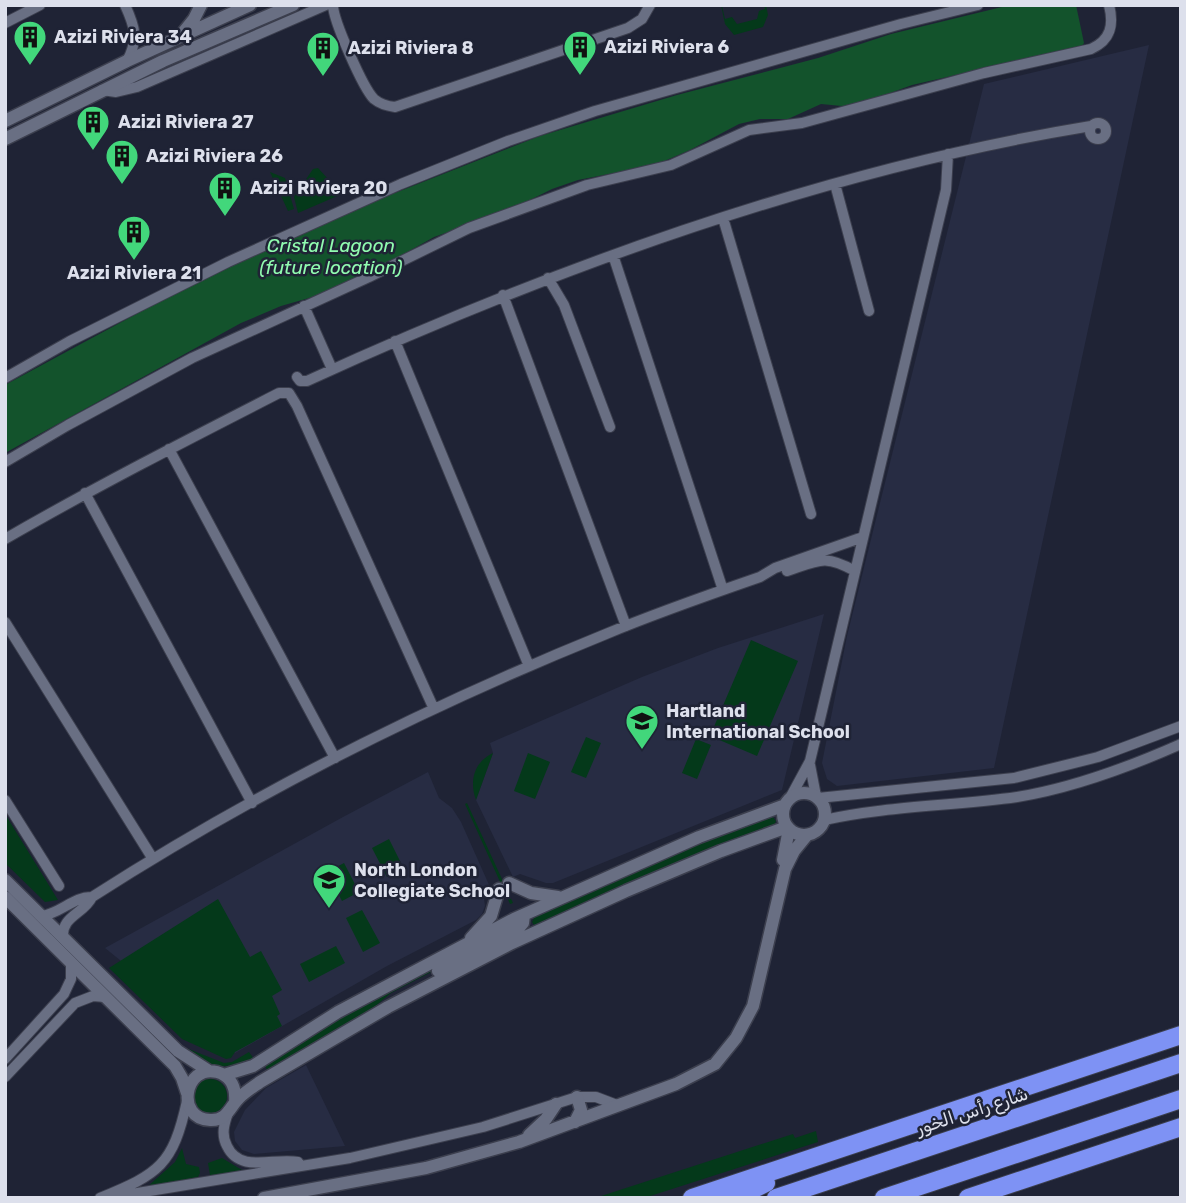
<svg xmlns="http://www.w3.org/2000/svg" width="1186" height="1203" font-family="Rubik,Cairo,sans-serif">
  <rect width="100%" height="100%" fill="#1f2335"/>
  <path fill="#272c43" d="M1149 45 994 768 837 786 827 779 822 763 847 636 984 84Z
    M824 614 782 790 553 883H546L520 874 513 877 476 800 493 753 490 743 642 677 718 648Z
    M428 772 439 798 452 808 461 822 490 887 483 891 485 906 482 914 476 920 387 966 235 1053 105 948 343 817Z
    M306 1065 345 1146 254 1154 242 1150 235 1141 234 1132 245 1110 266 1088Z"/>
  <path fill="#04391a" d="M721 5H725L722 6 725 19 732 17 737 24 757 19 759 11 765 9 764 5H766L768 15 763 27 734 35 725 24Z
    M318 168 342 194 298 213 294 197 313 169Z
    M270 172 285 178 294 209 288 211Z
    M751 640 798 661 757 756 710 736Z
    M586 737 601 743 586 778 571 772Z
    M696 739 711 745 697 779 682 773Z
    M493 753 476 800C469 781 474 762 493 753Z
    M528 753 550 762 535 799 514 791Z
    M467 803 513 903 510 904 465 804Z
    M5 814 58 900 45 902 5 863Z
    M772 816 776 821 774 826 624 886 539 925H534L532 922 535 916C612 879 691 844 772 816Z
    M389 839 404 869 387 877 372 848Z
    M344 863 359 892 342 901 327 872Z
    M218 899 250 957 261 951 282 990 272 996 280 1014 277 1016 282 1026 235 1052 231 1058 226 1059 182 1039 109 968Z
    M362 910 380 943 363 952 346 918Z
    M504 934 391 993 367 1013 268 1072 264 1064 381 992Z
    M336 946 345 963 309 982 300 964Z
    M181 1046 224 1063 232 1062 249 1052 254 1059C216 1072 212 1067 179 1047Z
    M193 1096a17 17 0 1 1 34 0a17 17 0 1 1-34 0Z
    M816 1131 818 1142 644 1198H595L793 1134 795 1138Z
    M182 1148 186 1164 199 1167 200 1173 198 1177 147 1187 175 1162Z
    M222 1158 242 1170 213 1177 210 1175 208 1163Z"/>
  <path fill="#13532c" d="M1010 5H1076L1084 43 1082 46 912 85 852 107 821 104 788 119H760L739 124 690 150 662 162 635 169 578 180 552 189 508 211 434 237 388 263 316 296 281 306 241 323 5 453V385L166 298 267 249 367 204 540 136 677 95 818 58 891 34Z"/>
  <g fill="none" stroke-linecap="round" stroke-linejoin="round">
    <defs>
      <path id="minor" d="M125 5C135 27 139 39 127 61
        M333 5C333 20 363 88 374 99 380 104 387 106 395 107L628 28 642 19 650 5
        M5 23 40 5
        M102 90 116 92 137 87 326 5
        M1090 131a8 8 0 1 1 16 0a8 8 0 1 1-16 0Z
        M835 184 869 311
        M723 218 811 514
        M613 255 723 590
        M548 278 564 305 610 427
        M503 295 626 626
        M304 306 332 369
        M395 341 529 666
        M297 377 300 381H307C554 268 823 170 1091 126
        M5 378 70 341 228 262 401 184 508 141 595 111 901 24 978 5
        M169 449 335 758
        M5 462 68 425 192 358 369 277 469 228 587 185 671 165 749 130 802 123 984 73 1091 49C1111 40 1114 25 1109 5
        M85 493 252 803
        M5 539C95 487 187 440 279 393H289L297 406 434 709
        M787 571C819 560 825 554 855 571
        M5 622 153 859
        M810 765 816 796
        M790 798 810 761 946 190 948 154
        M818 798 1014 778 1098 757 1181 726
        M5 800 59 886
        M824 820C887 806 953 806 1017 797 1073 788 1129 767 1181 744
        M41 916C60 914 74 896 92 897
        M63 938C61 916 84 914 92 897 254 793 428 706 606 634 656 613 708 595 760 577L775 568 863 537
        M5 1059 64 994 71 979V963
        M5 1077 75 1003 93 996 105 997
        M228 1113C224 1124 221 1135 227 1146 240 1174 275 1157 298 1162
        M100 1198C159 1174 173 1165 187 1101
        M107 1198 350 1158 483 1127 577 1097H596L617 1105"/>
      <path id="tertiary" d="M182 34 194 19 201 5
        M5 121 127 61 250 5
        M5 139 163 61 293 5
        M783 814a21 21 0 1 1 42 0a21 21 0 1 1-42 0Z
        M783 860 789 829
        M5 880 178 1051 209 1071
        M509 883 531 893 558 897
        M5 897 175 1066 182 1078 187 1093
        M471 938 491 916 499 889
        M438 971 518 929 523 923 524 915
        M224 1075 253 1066 338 1012 514 919 699 837 785 805
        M235 1102C236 1089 232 1076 217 1072 184 1064 175 1119 210 1120 227 1121 229 1108 239 1098 245 1092 253 1087 260 1082L388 1007 512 943 626 891 721 851 787 827
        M575 1122 581 1110 577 1097
        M529 1135 546 1119 556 1104
        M264 1198 426 1168 519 1142 676 1084 715 1064 736 1038 753 1006 785 869 794 851 807 835"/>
      <path id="motorway" d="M692 1198 1181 1035
        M735 1198 766 1183
        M776 1198 1181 1063
        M884 1198 1181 1099
        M968 1198 1181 1127"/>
    </defs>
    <use href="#minor" stroke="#3c3f4e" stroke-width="12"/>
    <use href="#tertiary" stroke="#3c3f4e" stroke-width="15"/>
    <use href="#motorway" stroke="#3c3f4e" stroke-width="20"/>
    <use href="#minor" stroke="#696f83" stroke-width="10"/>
    <use href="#tertiary" stroke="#696f83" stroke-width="12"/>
    <use href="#motorway" stroke="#7e92f4" stroke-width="18"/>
  </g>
  <defs>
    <symbol id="building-pin" viewBox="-11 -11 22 30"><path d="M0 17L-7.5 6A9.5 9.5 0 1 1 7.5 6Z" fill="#42d77b" stroke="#1f2335"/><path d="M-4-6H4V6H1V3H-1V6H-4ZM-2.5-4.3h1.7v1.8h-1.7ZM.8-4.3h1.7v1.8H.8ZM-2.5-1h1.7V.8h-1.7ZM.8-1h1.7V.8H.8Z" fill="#111"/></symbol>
    <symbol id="school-pin" viewBox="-11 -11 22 30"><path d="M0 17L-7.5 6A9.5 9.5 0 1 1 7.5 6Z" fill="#42d77b" stroke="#1f2335"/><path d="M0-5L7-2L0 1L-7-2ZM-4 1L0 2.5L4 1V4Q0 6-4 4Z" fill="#111"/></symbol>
  </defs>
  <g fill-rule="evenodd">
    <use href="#building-pin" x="11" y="18" width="38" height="52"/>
    <use href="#building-pin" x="561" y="28" width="38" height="52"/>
    <use href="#building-pin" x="304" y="29" width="38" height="52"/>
    <use href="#building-pin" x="74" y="103" width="38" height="52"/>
    <use href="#building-pin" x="103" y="137" width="38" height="52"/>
    <use href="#building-pin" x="206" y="169" width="38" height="52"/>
    <use href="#building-pin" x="115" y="213" width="38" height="52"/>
    <use href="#school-pin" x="623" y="702" width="38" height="52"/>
    <use href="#school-pin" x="310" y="861" width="38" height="52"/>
  </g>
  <g text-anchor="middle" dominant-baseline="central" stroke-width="5" stroke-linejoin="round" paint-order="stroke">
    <g font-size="18" font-weight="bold" fill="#dde0ec" stroke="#1f2335" text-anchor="start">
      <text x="54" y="37">Azizi Riviera 34</text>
      <text x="604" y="47">Azizi Riviera 6</text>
      <text x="348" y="48">Azizi Riviera 8</text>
      <text x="118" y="122">Azizi Riviera 27</text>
      <text x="146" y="156">Azizi Riviera 26</text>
      <text x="250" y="188">Azizi Riviera 20</text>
      <text x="134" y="273" text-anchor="middle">Azizi Riviera 21</text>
      <text x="666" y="711">Hartland<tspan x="666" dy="21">International School</tspan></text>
      <text x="354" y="870">North London<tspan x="354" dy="21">Collegiate School</tspan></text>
    </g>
    <g font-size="18" fill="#dde0ec" stroke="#1f2335">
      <text transform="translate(972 1111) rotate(-18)">شارع رأس الخور</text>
    </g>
    <g font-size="19" font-style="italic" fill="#91fcb0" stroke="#1f2335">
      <text x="331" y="245">Cristal Lagoon<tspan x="331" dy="22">(future location)</tspan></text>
    </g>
  </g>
  <rect width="1186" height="1203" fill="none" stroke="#dde0ec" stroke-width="14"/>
</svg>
